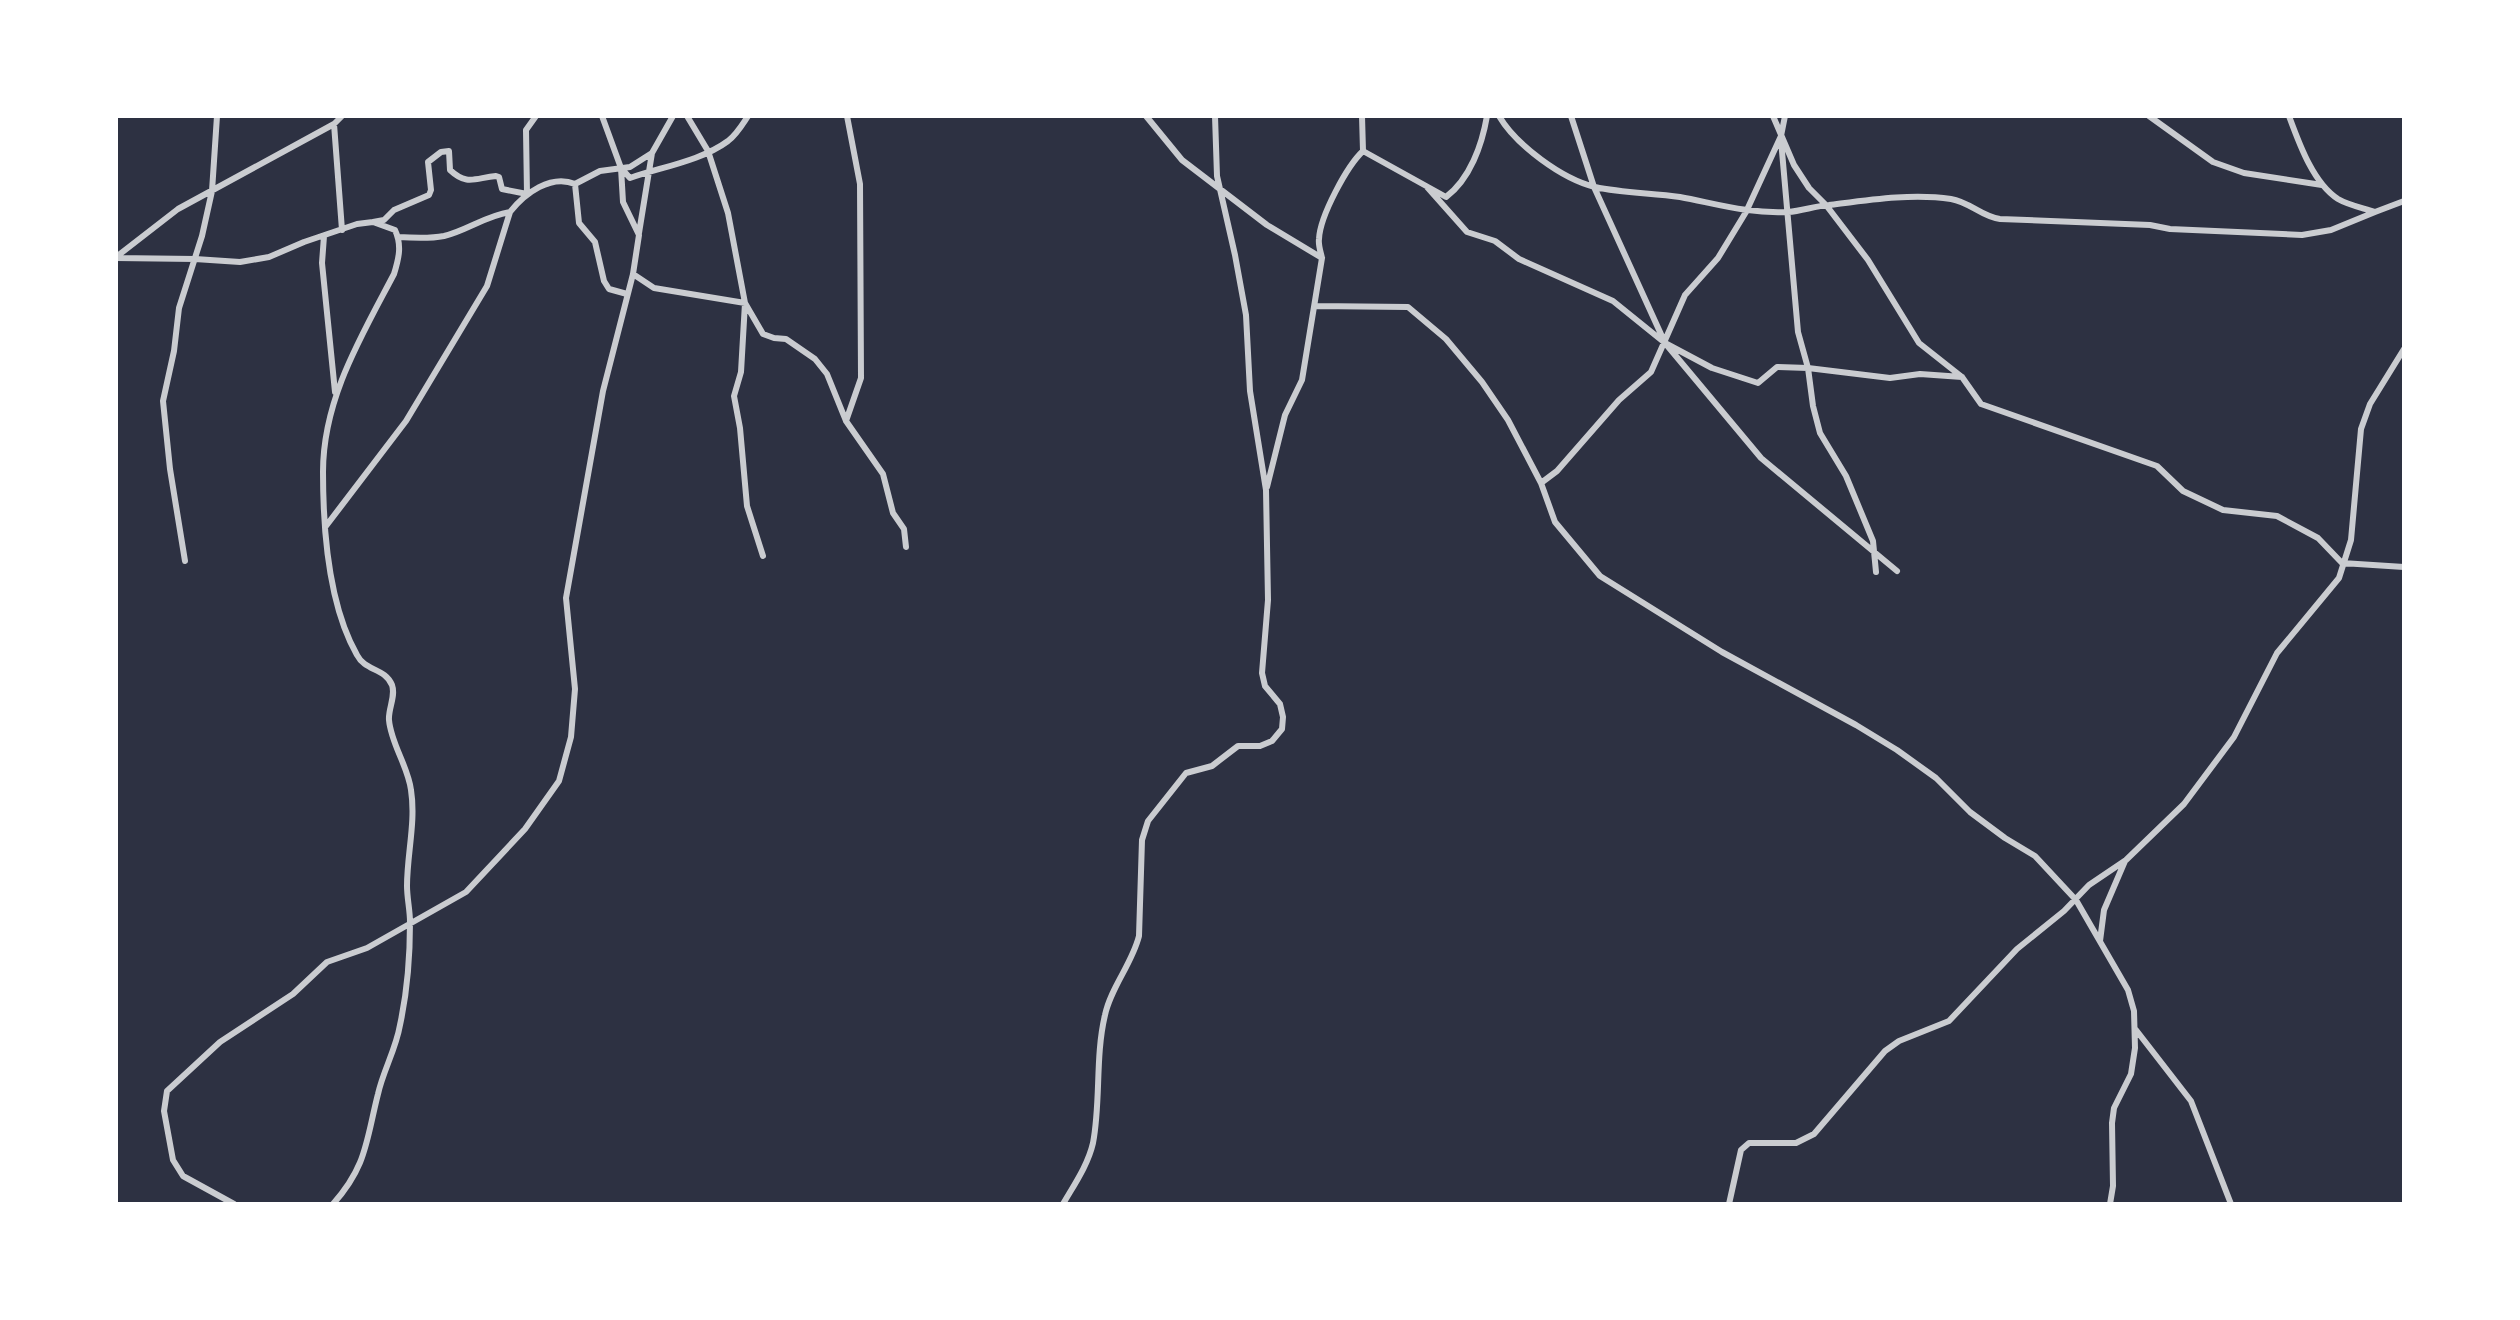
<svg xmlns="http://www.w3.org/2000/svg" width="2520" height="1320" font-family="'Fira Sans Condensed',sans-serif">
  <rect width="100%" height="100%" fill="#2d3142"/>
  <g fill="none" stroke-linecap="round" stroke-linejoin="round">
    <path stroke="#caccd0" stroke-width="6" d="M687 116 708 151 728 213 745 303 763 334 774 338 786 339 815 359 827 374 846 421 883 474 893 513 904 529 906 547
      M1146 116 1182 160 1267 225 1322 258
      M1499 116C1516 145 1562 179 1595 187 1622 193 1652 193 1680 197 1717 204 1749 214 1788 212 1802 211 1815 206 1829 205 1868 200 1912 193 1951 199 1970 202 1982 217 2000 219L2150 225 2170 229 2302 235 2331 230 2375 212
      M1571 116 1594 187 1665 343 1761 458 1897 571
      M1773 116 1794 165 1809 188 1826 205 1868 260 1919 343 1962 377 1981 404 2157 466 2183 491 2223 510 2277 516 2318 538 2342 563 2404 567
      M2149 116 2213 162 2244 173 2322 185
      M2289 116C2299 143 2313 183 2338 199 2348 205 2363 208 2375 212L2404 201
      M334 124 342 230
      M1781 140 1798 332 1808 368 1813 406 1820 433 1846 476 1873 541 1876 572
      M1363 151 1446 197C1470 179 1482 145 1487 116
      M621 168 630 178C661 167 701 161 728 141 737 134 742 125 748 116
      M575 184 579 223 595 242 604 281 609 289 627 294
      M1427 187 1467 232 1495 241 1519 259 1613 301 1665 343 1712 368 1758 383 1777 367 1808 368 1890 378 1920 374 1962 377
      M527 194 526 130 536 116
      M373 222 384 220 394 210 429 195 431 190 428 162 441 152 449 151 450 170C467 186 475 178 496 176L499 177 502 189 527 194
      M639 233 652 153
      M324 236 322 263 335 392
      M398 237C413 238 429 239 444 236 466 231 485 216 510 212
      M116 257 178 209 334 124 342 116
      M116 258 195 259 240 262 269 257 304 242 357 224 373 222 395 230C402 245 399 258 394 274 361 337 323 399 323 472 323 529 328 604 357 655 365 671 385 668 392 685 396 696 388 709 389 720 391 744 408 766 411 790 416 822 407 854 407 886 407 898 410 910 410 922 410 955 407 993 400 1025 396 1049 383 1071 378 1094 366 1141 367 1166 333 1204
      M633 274 654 288 745 303 741 372 734 396 740 428 747 506 763 556
      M1315 306 1408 307 1446 339 1482 382 1508 420 1541 483 1555 522 1600 576 1722 652 1856 725 1897 750 1936 778 1970 812 2005 838 2035 856 2076 900 2128 990 2134 1011 2135 1048 2131 1074 2114 1108 2112 1123 2113 1186 2110 1204
      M846 421 861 378 860 184 847 116
      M1541 483 1557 471 1619 400 1651 372 1685 295 1718 258 1746 212 1781 136 1785 116
      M1267 487 1285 415 1302 380 1322 258C1321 253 1318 245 1319 239 1320 216 1347 166 1363 151L1362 116
      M326 526 406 421 487 286 510 212C525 193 551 174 575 184L600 171 630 167 652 153 673 116
      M185 561 170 469 163 401 174 351 179 308 202 236 212 191 217 116
      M2100 941 2104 910 2125 861
      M2136 1030 2191 1101 2231 1204
      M234 1204 183 1176 173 1160 164 1111 167 1091 220 1042 293 994 327 962 367 948 466 892 525 829 559 781 571 737 575 689 566 598 603 391 633 274 639 235 623 202 621 168 602 116
      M1063 1204C1074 1185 1088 1165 1093 1143 1101 1101 1095 1057 1105 1015 1111 987 1132 964 1139 936L1142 840 1148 821 1186 773 1212 766 1238 746H1260L1272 741 1282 729 1283 717 1280 704 1265 686 1262 673 1268 600 1266 490 1250 391 1246 315 1235 255 1217 176 1215 116
      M1729 1204 1741 1150 1749 1143H1796L1814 1134 1885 1051 1899 1041 1949 1021 2017 949 2064 911 2089 885 2126 860 2184 804 2234 737 2277 653 2339 578 2351 540 2361 429 2370 404 2404 349"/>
  </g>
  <rect width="2520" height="1320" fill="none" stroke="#ffffff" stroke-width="236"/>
</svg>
